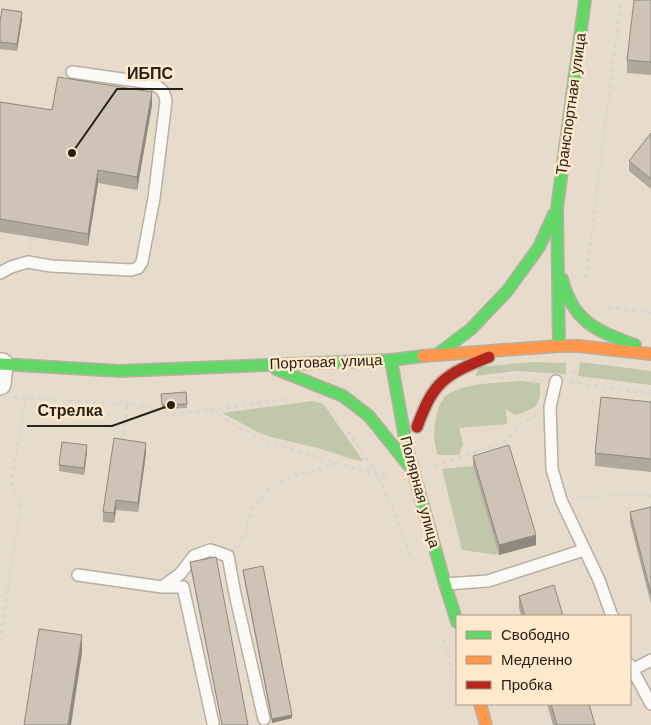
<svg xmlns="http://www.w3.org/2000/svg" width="651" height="725" font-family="'Work Sans',sans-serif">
  <rect width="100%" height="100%" fill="#e7dbcb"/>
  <path fill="#c0c7aa" d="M533 362 566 363V374L517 371 475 376 480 367Z
    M580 362 651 371V385L578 376Z
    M523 381 540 383V397L536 406 525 412 515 415 506 409 507 424 459 428 463 444 459 455H438C433 439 433 434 436 418 438 410 439 403 445 397 457 383 504 382 523 381Z
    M312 401 321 403 325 406 363 461 355 460 318 448 271 437 258 432 222 413Z
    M473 466 499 555 462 550 442 469Z"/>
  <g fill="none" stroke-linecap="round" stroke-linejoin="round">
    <defs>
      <path id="lane" d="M0 273 11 267 28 262 51 266 131 270 138 268 142 262 154 198 166 101C164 90 161 88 151 83L72 72
        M556 381 550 407 552 469 561 500 599 580 612 616
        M78 575 162 587H183L213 723
        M445 584 488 581 584 550
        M162 587 180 574 194 556 210 550 228 556 235 594 264 719
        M630 665 651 704
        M632 670 651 660"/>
      <path id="street" d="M0 384 2 364"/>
      <path id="fast" d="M562 279C573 322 597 331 635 345
        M559 346 557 208 585 0
        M438 354 471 329 508 290 539 247 554 214
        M391 360 407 449 445 584 457 622
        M0 364 120 371 391 360 423 356
        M276 369 343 396 369 416 409 466"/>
      <path id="slow" d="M423 356 559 346H578L651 354
        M480 704 486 725"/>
      <path id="jam" d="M417 427C434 381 444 375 489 357"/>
    </defs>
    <use href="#lane" stroke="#b8afa3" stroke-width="14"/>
    <use href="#street" stroke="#b8afa3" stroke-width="24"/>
    <use href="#fast" stroke="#b8afa3" stroke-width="14"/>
    <use href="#slow" stroke="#b8afa3" stroke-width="14"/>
    <use href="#jam" stroke="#b8afa3" stroke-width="14"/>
    <path stroke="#d9d6d1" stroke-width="3" stroke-dasharray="4 4" stroke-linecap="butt" d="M30 249 32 237
      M586 278 621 0
      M608 307 651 313
      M500 378H508L541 380
      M570 382 651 394
      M572 382 574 368
      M13 397 140 405 149 407 163 412 173 414 209 410 265 442 377 475 387 474
      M210 410 288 399
      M348 431 377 475 394 512 413 561
      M124 434 127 404
      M435 466 505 442 521 423 536 416
      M577 497 628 495 651 496
      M238 547 240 545 245 532 253 507 270 488 288 478 335 464
      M443 639 449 656 457 695
      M0 642 21 501 11 482 26 397"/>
    <use href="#lane" stroke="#fbfaf7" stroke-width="11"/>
    <use href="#street" stroke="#fbfaf7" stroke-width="21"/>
    <use href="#fast" stroke="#63d668" stroke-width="11"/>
    <use href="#slow" stroke="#ff974d" stroke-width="11"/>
    <use href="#jam" stroke="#b3261e" stroke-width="11"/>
  </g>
  <path fill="#b1a89b" d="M651 0V75L627 73V60Z
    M22 19 17 51 0 49V22Z
    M0 102 52 110 152 105 137 190 98 183 88 246 0 232Z
    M651 133V189L629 171V161Z
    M186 392 187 408 162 409 161 394Z
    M651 402V472L595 466V453Z
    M87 452 84 475 59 471V465Z
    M146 453 138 512 116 510 114 523 103 522V512Z
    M473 456 536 545 499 555 473 466Z
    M651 507V604L630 522V512Z
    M190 562 248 725H222L190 566Z
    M243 570 292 718 272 723 243 574Z
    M519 596 563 616H521L519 608Z
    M547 704H589L595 725H553Z"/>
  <path fill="#90887e" d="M22 12V19L17 51V44Z
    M152 92V105L137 190V177Z
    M98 170V183L88 246V234Z
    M146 443V453L138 512V503Z
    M87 445V452L84 475V468Z
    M116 500V510L114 523V513Z
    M536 535V545L499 555V545Z
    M82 635V653L71 725H68Z
    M292 715V718L272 723V719Z"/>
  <path fill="#cec3b4" stroke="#90887e" d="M634 0H651V62L627 60Z
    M2 9 22 12 17 44 0 42V22Z
    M58 77 152 92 137 177 98 170 88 234 0 219V102L52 110Z
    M651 133V179L629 161Z
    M186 392 187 404 162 405 161 394Z
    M601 397 651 402V459L595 453Z
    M114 438 146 443 138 503 116 500 114 513 103 512Z
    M62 442 87 445 84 468 59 465Z
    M509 445 536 535 499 545 473 456Z
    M651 507V594L630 512Z
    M216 557 248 725H222L190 562Z
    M263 566 292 715 272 719 243 570Z
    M554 585 563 616H525L519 596Z
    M39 629 82 635 68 725H24Z
    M551 704H589L595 725H557Z"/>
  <g text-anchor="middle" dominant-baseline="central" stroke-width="5" stroke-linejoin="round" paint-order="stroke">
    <g font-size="15" fill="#282116" stroke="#ffe9cd">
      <text transform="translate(571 104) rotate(-82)">Транспортная улица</text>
      <text transform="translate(326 362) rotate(-2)">Портовая улица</text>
      <text transform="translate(420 492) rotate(75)">Полярная улица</text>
    </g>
  </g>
  <path fill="none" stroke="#282116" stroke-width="2" d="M72 153L117 89H183M171 405L112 426H27"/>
  <g fill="#282116" stroke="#ffe9cd" stroke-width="2">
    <circle cx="72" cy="153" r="5"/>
    <circle cx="171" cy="405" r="5"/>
  </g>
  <g font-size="16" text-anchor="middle" font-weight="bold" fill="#282116" stroke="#ffe9cd" stroke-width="5" stroke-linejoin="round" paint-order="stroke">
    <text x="150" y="79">ИБПС</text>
    <text x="70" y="416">Стрелка</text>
  </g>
  <rect x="456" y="615" width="175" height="90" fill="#ffe9cd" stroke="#a99984"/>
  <rect x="466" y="631" width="25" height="8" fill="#63d668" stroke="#a99984"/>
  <text x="501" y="640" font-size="15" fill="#282116">Свободно</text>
  <rect x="466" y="656" width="25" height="8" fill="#ff974d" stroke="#a99984"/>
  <text x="501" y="665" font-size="15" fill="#282116">Медленно</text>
  <rect x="466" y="681" width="25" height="8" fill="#b3261e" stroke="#a99984"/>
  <text x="501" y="690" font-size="15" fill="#282116">Пробка</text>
</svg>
